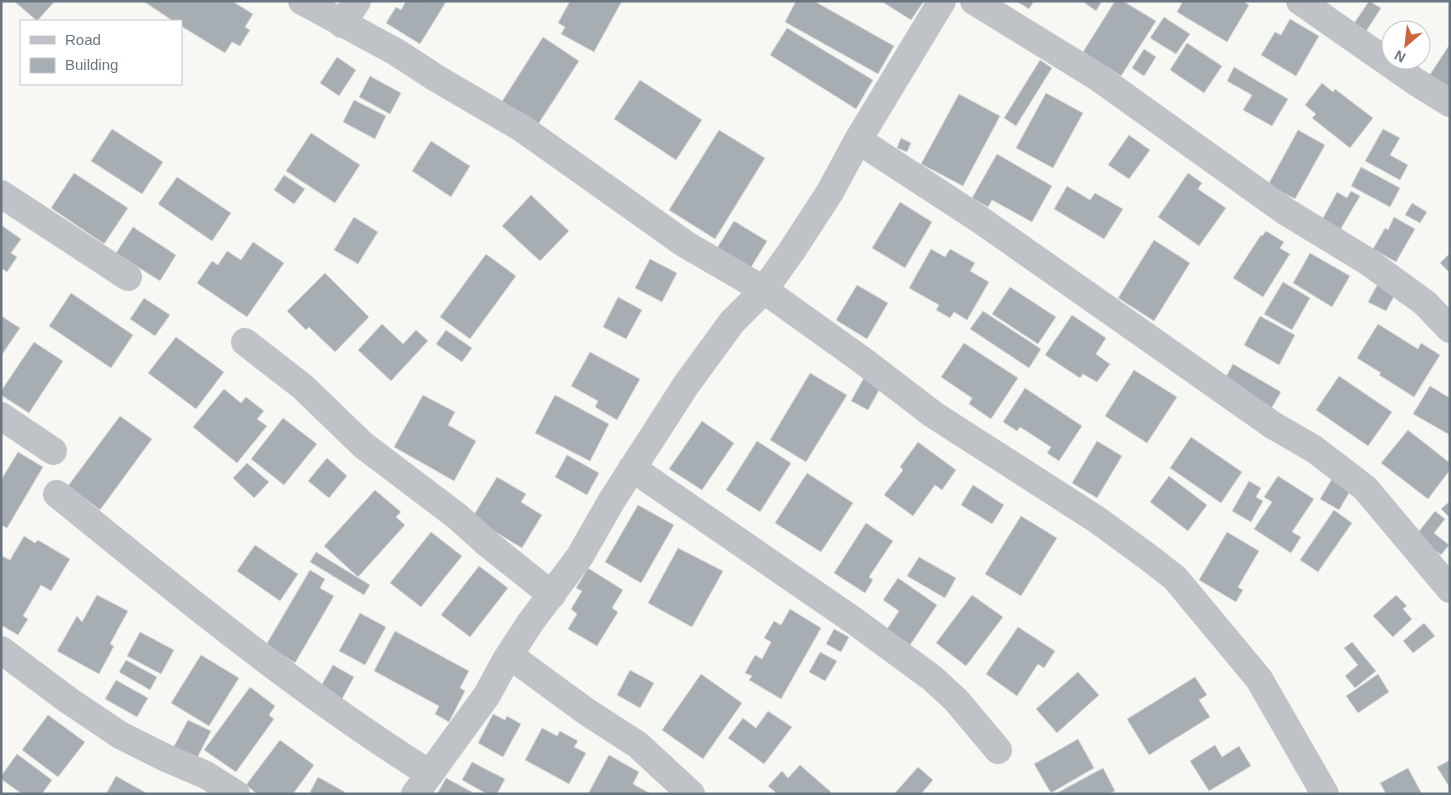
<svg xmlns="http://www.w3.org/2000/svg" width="1451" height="795" font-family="Arial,sans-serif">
  <rect width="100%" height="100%" fill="#f7f7f4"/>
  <path fill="#a6adb3" stroke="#d8d8d7" d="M14 1H55L37 21Z
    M143 1H232L253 14 245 27 250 30 240 46 232 42 225 53 181 26V21H173Z
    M406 1 446 2 420 44 386 23 396 7 401 10Z
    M570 1H622L594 52 561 34 565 27 558 23Z
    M796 1H814L894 46 878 74 785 22Z
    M881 1H924L911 20Z
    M1016 1H1034L1029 9Z
    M1082 1H1102L1096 11Z
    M1115 1H1123L1156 21 1121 76 1083 52Z
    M1183 1H1243L1249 5 1227 42 1177 12Z
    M1369 1 1381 8 1365 33 1353 25Z
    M1164 17 1190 34 1176 54 1150 38Z
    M1290 19 1319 36 1296 76 1261 55 1275 32 1281 35Z
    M787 28 873 80 856 109 770 55Z
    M543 37 579 61 537 126 501 103Z
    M1187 43 1222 66 1204 93 1170 70Z
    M1450 44V90L1429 76Z
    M1144 49 1156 57 1144 76 1132 68Z
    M337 57 356 70 339 96 320 83Z
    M1040 60 1052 68 1016 126 1004 118Z
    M1234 67 1288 99 1272 126 1243 110 1252 95 1227 81Z
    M370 76 401 93 390 114 359 97Z
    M640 80 702 120 676 160 614 119Z
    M1322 83 1333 92 1335 89 1373 118 1350 148 1312 118 1316 114 1305 105Z
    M1046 93 1083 113 1053 168 1016 148Z
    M959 94 1000 116 963 186 921 164Z
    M354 100 386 116 375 139 343 122Z
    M112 129 163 162 142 194 91 161Z
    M1383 129 1400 138 1390 155 1408 165 1400 180 1365 161Z
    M719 130 765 158 715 239 669 210Z
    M1298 130 1325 145 1295 199 1268 185Z
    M311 133 360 165 335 203 286 171Z
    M1129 135 1150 150 1129 179 1108 165Z
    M901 138 911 143 907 152 897 148Z
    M431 141 470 166 451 197 412 171Z
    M997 154 1052 186 1032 222 992 200 988 207 972 198Z
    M1361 167 1400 188 1390 207 1351 186Z
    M74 173 128 208 104 244 51 208Z
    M1188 173 1202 183 1198 189 1226 208 1199 246 1158 217Z
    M284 175 305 189 294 204 274 190Z
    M177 177 231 213 212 241 158 204Z
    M1067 186 1090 200 1095 193 1123 209 1104 239 1054 209Z
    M1351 191 1360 196 1340 230 1322 220 1337 192 1347 198Z
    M531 195 569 231 540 261 502 226Z
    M900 202 932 222 905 268 872 248Z
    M1412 203 1427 212 1420 223 1405 215Z
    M354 217 378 232 358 264 334 250Z
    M1394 217 1415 229 1396 262 1373 249 1385 228 1388 230Z
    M734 221 767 241 750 269 717 248Z
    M1 225 21 239 11 253 17 257 7 272 1 268Z
    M133 227 176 255 160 281 116 253Z
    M1266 231 1284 242 1280 248 1290 254 1263 297 1233 278 1261 235 1262 236Z
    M1154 240 1190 263 1154 321 1118 298Z
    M253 242 284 263 247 317 197 283 212 261 218 265 227 251 241 260Z
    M931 249 945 257 950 249 975 263 970 271 989 282 967 320 954 312 950 318 936 310 939 305 909 288Z
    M1310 253 1350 276 1332 307 1293 283Z
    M1450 253V273L1440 263Z
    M486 254 516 276 470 339 440 317Z
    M650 259 677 273 662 302 635 288Z
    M325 273 369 317 335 352 309 327 306 330 287 311Z
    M1380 280 1398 289 1386 311 1368 302Z
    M1283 282 1310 298 1292 330 1264 314Z
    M857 285 888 303 867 339 836 320Z
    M1010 287 1056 317 1038 344 992 314Z
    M71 293 133 335 111 368 49 326Z
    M618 297 642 310 626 339 603 327Z
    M144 298 170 315 155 336 130 319Z
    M983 311 1041 349 1029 368 970 329Z
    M1072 315 1106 338 1096 354 1110 364 1097 382 1083 374 1080 378 1045 355Z
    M1 316 20 328 1 356Z
    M1260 316 1295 335 1279 365 1244 345Z
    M382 324 403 344 416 330 428 341 391 381 358 350Z
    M1378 324 1418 349 1421 343 1440 355 1414 397 1379 375 1381 373 1357 358Z
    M446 330 472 348 462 362 436 344Z
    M176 337 224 372 196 409 148 373Z
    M34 342 63 361 29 413 1 395V391Z
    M964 343 1018 378 991 419 969 404 972 398 941 377Z
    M590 352 640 379 617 420 595 407 598 401 571 386Z
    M1233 364 1281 392 1271 409 1223 382Z
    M1134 370 1177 397 1147 443 1105 416Z
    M810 373 847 395 806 462 770 440Z
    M866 374 883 383 868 410 851 401Z
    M1339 376 1392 412 1368 446 1316 410Z
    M1430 386 1450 398V435L1413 414Z
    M1025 388 1082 426 1059 461 1047 453 1051 447 1020 427 1017 431 1003 422Z
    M224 389 241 403 246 397 264 411 257 419 267 426 237 463 193 427Z
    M423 395 455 412 448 425 476 441 454 481 394 447Z
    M555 395 609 424 590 461 535 433Z
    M120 416 152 439 100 510 68 486Z
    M283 418 317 444 284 485 251 459Z
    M702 421 734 443 702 490 669 469Z
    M1408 430 1450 463V470L1428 499 1381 463Z
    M1191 437 1242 472 1221 503 1170 468Z
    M757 441 791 463 760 512 726 490Z
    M1097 441 1122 456 1097 498 1072 483Z
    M918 442 956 470 942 490 935 485 913 516 884 495 903 470 900 467Z
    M18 452 43 467 7 528 1 525V480Z
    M567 455 599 473 587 495 555 477Z
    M327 458 347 476 329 498 308 481Z
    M247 463 269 482 254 498 233 478Z
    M807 473 853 503 821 552 775 523Z
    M1169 476 1207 505 1188 531 1150 502Z
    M1278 476 1314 499 1292 532 1301 537 1291 553 1254 529 1272 502 1264 497Z
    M497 477 526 494 521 502 542 515 522 548 472 518Z
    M1333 477 1352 488 1339 510 1320 499Z
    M1249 481 1261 488 1256 497 1263 501 1251 522 1232 511Z
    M973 485 1004 505 992 524 961 505Z
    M375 490 401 512 396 517 405 525 358 577 324 546Z
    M1450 501V518L1441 509Z
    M638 505 674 525 641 583 605 562Z
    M1334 510 1352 523 1318 572 1300 560Z
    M1435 511 1445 519 1434 533 1449 545 1441 555 1416 535Z
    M1021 516 1057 538 1021 596 985 574Z
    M866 523 893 541 869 577 873 580 865 593 834 573Z
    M431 532 462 556 421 607 390 583Z
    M1227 532 1259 551 1238 587 1243 590 1236 602 1199 580Z
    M24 536 35 543 38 540 70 559 51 591 41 585 23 616 28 619 18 635 1 625V558L2 556 10 560Z
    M255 545 298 574 280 601 237 571Z
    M678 548 723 571 692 627 648 603Z
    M316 552 370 585 364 595 310 562Z
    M919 557 956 578 945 598 907 576Z
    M479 566 508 588 470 637 441 615Z
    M588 568 623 590 612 608 618 612 597 646 568 629 577 614 571 609 582 591 576 588Z
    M310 570 325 579 320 588 334 596 295 663 266 645Z
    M898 578 937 605 910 645 887 629 899 611 883 600Z
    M97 595 128 611 110 644 114 646 99 674 57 651 77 616 82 622Z
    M972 595 1003 617 966 666 936 643Z
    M1396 595 1407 606 1403 609 1412 619 1393 637 1373 616Z
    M790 609 821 628 781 699 749 680 752 676 745 673 755 655 762 659 771 642 764 638 774 621 781 625Z
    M360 613 386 627 365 665 339 651Z
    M1424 623 1435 636 1413 653 1403 641Z
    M1018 627 1055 651 1044 668 1038 664 1017 696 986 674Z
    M834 629 849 637 841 652 826 644Z
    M395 631 469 671 460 688 465 691 449 722 435 714 439 706 374 671Z
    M140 632 174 650 161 674 127 656Z
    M1352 642 1376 671 1355 688 1345 676 1358 665 1344 648Z
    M820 652 837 661 825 681 809 672Z
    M201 655 239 678 209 726 171 703Z
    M126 660 157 677 150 690 119 672Z
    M333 665 354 677 342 699 321 686Z
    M630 670 654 683 640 708 617 695Z
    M1078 672 1099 695 1057 733 1036 709Z
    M701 674 742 703 703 759 662 730Z
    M1378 674 1389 692 1358 713 1346 696Z
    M1195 677 1207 695 1199 700 1210 717 1149 755 1127 719Z
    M116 680 148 698 137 717 105 699Z
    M250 687 275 706 269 715 274 719 236 772 204 750Z
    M768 711 792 727 764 764 728 738 743 718 756 728Z
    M493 714 505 720 507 716 521 724 503 757 478 743Z
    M48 715 85 742 58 777 22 750Z
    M188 720 211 731 195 762 172 750Z
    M542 728 557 736 560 731 578 741 574 747 586 753 569 784 525 760Z
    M1078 739 1094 768 1051 793 1034 764Z
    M280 740 314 765 293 794H257L246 785Z
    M1215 745 1222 757 1239 746 1251 766 1209 791 1190 761Z
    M17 754 52 780 42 794H22L1 779V776Z
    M609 755 639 772 633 784 651 794H588Z
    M1450 760V788L1437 767Z
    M472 762 505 779 497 794H487L462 780Z
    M800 765 831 792 830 794H774L775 792 768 786 782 771 788 778Z
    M918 767 933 780 921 794H894Z
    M1103 768 1115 791 1109 794H1055Z
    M1408 768 1422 794H1386L1380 783Z
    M116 776 148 794H106Z
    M318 777 345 792 344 794H309Z
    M446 778 472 792 471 794H437Z"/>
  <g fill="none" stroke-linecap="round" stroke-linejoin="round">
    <path stroke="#bfc2c6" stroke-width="28" d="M302 1 396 52 436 78 523 129 685 244 764 290 862 360 934 415 1096 519 1148 557 1175 578 1259 679 1325 794
      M974 1 1099 78 1285 211 1367 261 1425 303 1450 329
      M1300 1 1416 82 1450 103
      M342 24 357 1
      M858 140 982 221 1274 426 1314 449 1365 488 1450 589
      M1 194 128 277
      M245 342 303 387 363 445 458 517 488 544 552 595
      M1 416 53 451
      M632 468 853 620 932 678 956 700 998 750
      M57 494C178 592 298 691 430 774
      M1 650 68 700 120 735 166 758 206 775 236 794
      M509 655 587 712 638 745 691 794
      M415 794 487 695 506 660 530 623 580 556 612 500 686 385 732 322 764 290 791 252 830 192 858 140 942 1"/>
  </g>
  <rect width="1451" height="795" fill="none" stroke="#697682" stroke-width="5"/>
  <rect x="20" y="20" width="162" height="65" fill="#ffffff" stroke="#c3c8cd"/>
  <rect x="30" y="36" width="25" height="8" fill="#bfc2c6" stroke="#c3c8cd"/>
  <text x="65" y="45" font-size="15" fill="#697682">Road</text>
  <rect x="30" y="58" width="25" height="15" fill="#a6adb3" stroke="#c3c8cd"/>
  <text x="65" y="70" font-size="15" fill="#697682">Building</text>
  <g transform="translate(1406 45) rotate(208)"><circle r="24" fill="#ffffff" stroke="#c3c8cd"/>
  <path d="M0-4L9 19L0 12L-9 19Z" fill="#d0623b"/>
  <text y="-8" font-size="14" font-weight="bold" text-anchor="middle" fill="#697682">N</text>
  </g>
</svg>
